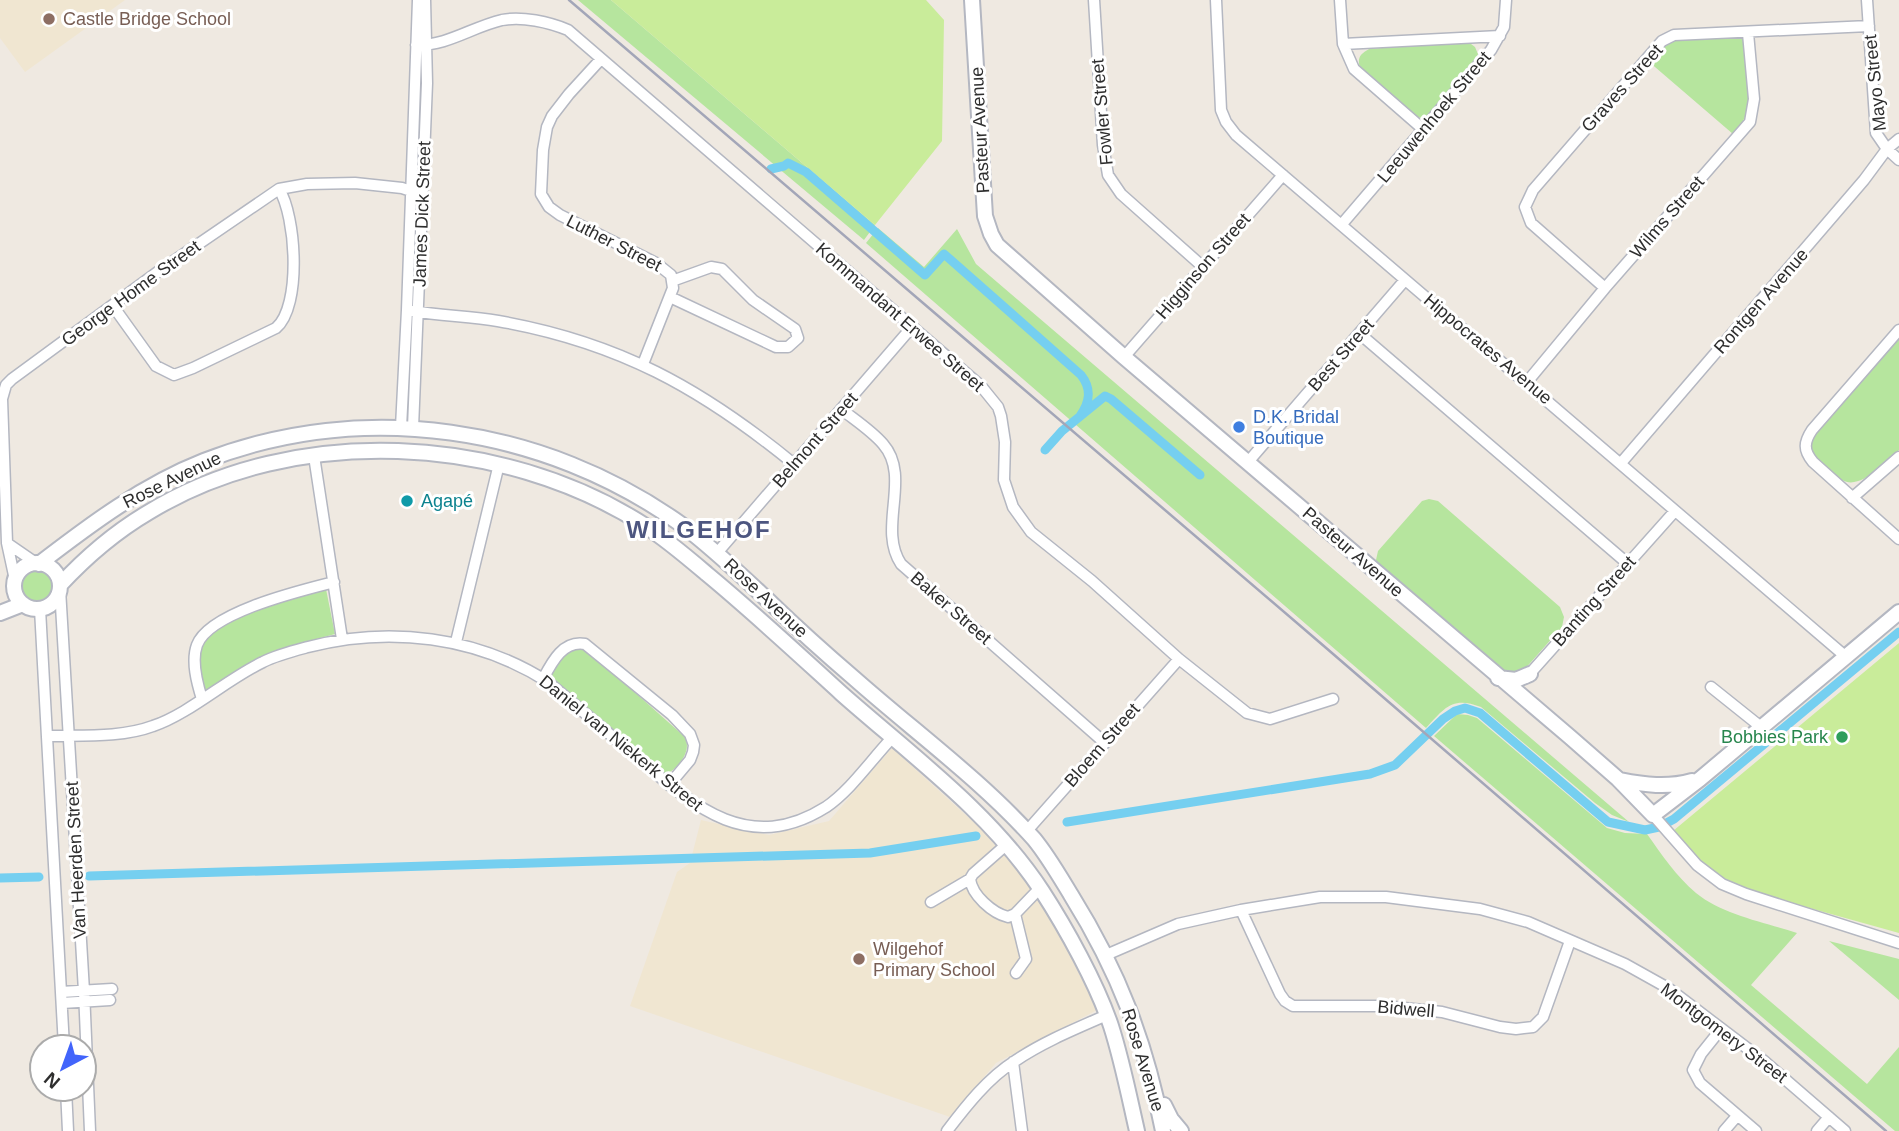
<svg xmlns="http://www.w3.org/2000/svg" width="1899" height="1131" font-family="Helvetica,sans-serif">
  <rect width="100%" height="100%" fill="#efe9e1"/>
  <path fill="#f0e6d1" d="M0 0H125L25 72 0 38Z
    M892 748 979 827 1022 875 1048 911 1097 1010 996 1063 950 1117 630 1006 677 872 690 863 701 820 769 835 829 821Z"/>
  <path fill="#b6e59e" d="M578 0H611L875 225 864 240Z
    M1734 35 1742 38 1746 46C1749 79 1758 109 1733 134L1648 61C1675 30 1696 36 1734 35Z
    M1467 41 1475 47 1478 54 1475 62 1432 113 1422 118 1412 116 1360 68C1357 58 1360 54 1369 49Z
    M878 228 924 267 957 229 976 264 1629 822 1612 815 1595 803 1481 707C1453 696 1445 707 1426 728L866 243Z
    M1899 336V450C1885 461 1861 491 1842 480 1831 474 1821 463 1811 455L1809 440Z
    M1429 499 1438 501 1560 607 1564 617 1562 627 1524 670 1515 675 1500 671 1380 570 1376 560 1378 551 1422 501Z
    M16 585a18 18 0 1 1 36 0a18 18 0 1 1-36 0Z
    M326 589 335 634 298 644 267 656 208 690 203 688C197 677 194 646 204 636 231 611 291 598 326 589Z
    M575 647 585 648 685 737C692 751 679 768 665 775L550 680C549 664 562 652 575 647Z
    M1457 714 1468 715 1477 718 1607 828 1625 833 1647 834C1662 855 1676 876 1696 893 1723 915 1764 922 1797 933L1751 985 1867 1084 1899 1047V1131H1895L1434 736Z
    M1829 941 1899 959V1000Z"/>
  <path fill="#c9ec9a" d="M611 0H926L944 20 942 141 875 225Z
    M1899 643V933L1741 889 1716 877 1692 857 1673 831Z"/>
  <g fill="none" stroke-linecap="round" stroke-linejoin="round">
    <path stroke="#75cff0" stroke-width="9" d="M771 169 784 166 788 163 806 172 925 275 944 254 1081 375C1092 389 1090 402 1080 416
      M1045 450 1062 431 1105 396 1111 399 1200 475
      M1067 822 1370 774 1395 765 1443 719 1455 711 1465 708 1480 713 1608 822 1645 830 1659 827 1674 819 1899 632
      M89 876 870 853 976 836
      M0 878 39 877"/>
    <defs>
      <path id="street" d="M1094 0 1103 145 1108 175 1121 194 1202 266
        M1216 0 1221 110 1226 122 1236 135 1845 656
        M1340 0 1343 44 1354 69 1424 130
        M1867 0 1876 133 1887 149 1899 160
        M1343 44 1500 36
        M416 45C447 46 472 27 502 20 522 16 549 22 568 30L981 386 998 407 1001 416 1005 442 1004 480 1013 507 1031 532 1092 581 1179 659 1247 713 1270 719 1333 699
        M601 59 569 94 552 116 547 127 543 150 541 194 549 207 560 215 656 263 671 275 673 288 643 364
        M1342 224 1491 50 1504 27 1506 0
        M1605 288 1531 223 1525 207 1533 190 1662 41 1674 35 1869 26
        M670 297 776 347H788L798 338 795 329 753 300 722 269 711 267 672 281
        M113 306 156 366 174 375 193 368 276 328C302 306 296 216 279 189
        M413 311C441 316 470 316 498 321 618 342 701 388 794 464
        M1899 330 1812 430C1804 442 1803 450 1813 462L1899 539
        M1360 334 1627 563
        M1124 357 1283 175
        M1527 382 1605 288 1750 122 1754 99 1748 33
        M841 409C855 420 872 431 883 444 912 477 877 528 901 564L1105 743
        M401 427 407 310 418 0
        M413 428 427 83 425 0
        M314 456 342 639
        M1248 462 1405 280
        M1621 463 1864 180 1887 149 1899 139
        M1852 498 1899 457
        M7 543 36 563
        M717 553 912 327
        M15 580 7 543 2 399 6 385 12 379 159 271 279 189 307 184 355 183 402 188 411 191 422 199
        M60 589 84 991 90 1131
        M40 609 64 1047
        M456 642 499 464
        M1526 678 1675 511
        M543 679C552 662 563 640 585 644L672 715 690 734 694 745 693 752 690 760 669 785
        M1711 687 1761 727
        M202 699C197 683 191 661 197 645 209 612 303 590 334 582
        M48 736C81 735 121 738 153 726 189 714 227 679 263 662 277 655 293 651 308 647 389 626 476 636 548 682 576 706 605 730 633 754 691 804 747 857 826 807 851 790 871 760 892 738
        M1653 815 1697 865 1722 884 1746 894 1899 943
        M1026 832 1179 659
        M1006 845 973 874 970 879C972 895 992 913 1008 917L1015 914 1040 888
        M931 902 970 879
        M1241 910 1280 994 1285 1001 1293 1006H1385L1442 1012 1500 1027 1516 1029 1533 1027 1543 1017 1570 941
        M1015 914 1026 959 1016 973
        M1106 955 1178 924 1241 910 1320 897H1386L1480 909 1528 922 1625 964 1668 988 1764 1061 1845 1131
        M61 992 112 989
        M62 1003 110 1000
        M1721 1029 1701 1054 1693 1070 1700 1083 1756 1131
        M1013 1062 1022 1131
        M66 1089 68 1131
        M947 1131C966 1106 988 1078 1015 1061 1043 1042 1075 1029 1107 1015
        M1724 1131 1737 1116
        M1817 1131 1829 1117"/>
      <path id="secondary" d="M972 0 985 216 991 234 997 245 1124 357 1570 737 1618 779 1653 815 1700 779 1899 612
        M14 586a23 23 0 1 1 46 0a23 23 0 1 1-46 0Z
        M39 564C91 524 143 485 204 461 363 399 544 426 682 525 714 549 743 577 772 604 799 630 827 655 855 679 915 732 981 780 1034 839 1048 856 1060 877 1071 895 1119 972 1146 1043 1163 1131
        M60 585C86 557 115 532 149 512 295 423 502 434 644 525 666 539 687 557 707 574 753 612 797 653 842 694 911 755 991 813 1042 891 1066 928 1097 984 1111 1026 1122 1060 1129 1096 1137 1131
        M0 613 23 604
        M1498 678 1516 680 1530 674
        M1620 780C1645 785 1667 788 1692 781
        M1164 1105 1171 1119 1181 1131"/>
    </defs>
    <use href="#street" stroke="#b4b7c1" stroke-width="13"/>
    <use href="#secondary" stroke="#b4b7c1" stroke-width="18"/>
    <use href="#street" stroke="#fff" stroke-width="10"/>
    <use href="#secondary" stroke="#fff" stroke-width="14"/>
    <path stroke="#a3a6b8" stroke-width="2.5" d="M569 0 1325 647 1886 1131"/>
  </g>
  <g fill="#8d6e63" stroke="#fff" stroke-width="2.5">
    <circle cx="49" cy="19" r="7"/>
    <circle cx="859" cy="959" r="7"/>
  </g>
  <circle fill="#3f7fe0" stroke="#fff" stroke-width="2.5" cx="1239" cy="427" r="7"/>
  <circle fill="#0f9aa8" stroke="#fff" stroke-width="2.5" cx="407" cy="501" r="7"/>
  <circle fill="#2e9e5b" stroke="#fff" stroke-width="2.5" cx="1842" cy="737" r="7"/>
  <g text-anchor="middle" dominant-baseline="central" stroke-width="6" stroke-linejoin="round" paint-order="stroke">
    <g font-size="18" fill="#785e54" stroke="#fff" text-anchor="start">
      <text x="63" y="19">Castle Bridge School</text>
      <text x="873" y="949">Wilgehof<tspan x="873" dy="21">Primary School</tspan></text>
    </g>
    <g font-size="18" fill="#2e2e2e" stroke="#fff">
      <text transform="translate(1875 83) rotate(-96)">Mayo Street</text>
      <text transform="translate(1622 88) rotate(-48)">Graves Street</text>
      <text transform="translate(1102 112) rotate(-95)">Fowler Street</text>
      <text transform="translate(1434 117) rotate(-50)">Leeuwenhoek Street</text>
      <text transform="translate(980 130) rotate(-93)">Pasteur Avenue</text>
      <text transform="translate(422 214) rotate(-88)">James Dick Street</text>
      <text transform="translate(1667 217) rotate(-49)">Wilms Street</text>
      <text transform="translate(614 243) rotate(27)">Luther Street</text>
      <text transform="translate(1203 266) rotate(-49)">Higginson Street</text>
      <text transform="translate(131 293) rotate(-36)">George Home Street</text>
      <text transform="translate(1761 301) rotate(-49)">Rontgen Avenue</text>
      <text transform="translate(900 317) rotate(41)">Kommandant Erwee Street</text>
      <text transform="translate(1488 349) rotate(40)">Hippocrates Avenue</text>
      <text transform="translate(1341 355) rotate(-49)">Best Street</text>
      <text transform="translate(815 440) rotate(-49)">Belmont Street</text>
      <text transform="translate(172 480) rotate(-26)">Rose Avenue</text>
      <text transform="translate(1353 552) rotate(41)">Pasteur Avenue</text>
      <text transform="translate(766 598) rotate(43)">Rose Avenue</text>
      <text transform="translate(1594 601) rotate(-48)">Banting Street</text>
      <text transform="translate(951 608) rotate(41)">Baker Street</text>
      <text transform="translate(621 743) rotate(39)">Daniel van Niekerk Street</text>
      <text transform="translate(1102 745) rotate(-49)">Bloem Street</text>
      <text transform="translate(76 860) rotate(-93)">Van Heerden Street</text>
      <text transform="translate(1406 1009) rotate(5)">Bidwell</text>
      <text transform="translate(1724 1033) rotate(37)">Montgomery Street</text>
      <text transform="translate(1143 1060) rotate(73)">Rose Avenue</text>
    </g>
    <g font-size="18" fill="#366cbe" stroke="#fff" text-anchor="start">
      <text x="1253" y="417">D.K. Bridal<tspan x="1253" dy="21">Boutique</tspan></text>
    </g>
    <g font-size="18" fill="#0d838f" stroke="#fff" text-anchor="start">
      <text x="421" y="501">Agapé</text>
    </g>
    <g font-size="18" fill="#27864d" stroke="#fff" text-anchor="end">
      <text x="1828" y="737">Bobbies Park</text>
    </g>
    <g font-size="24" font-weight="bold" letter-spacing="2" fill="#4d5680" stroke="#fff">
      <text x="699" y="529">WILGEHOF</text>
    </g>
  </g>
  <g transform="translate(63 1068) rotate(221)"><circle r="33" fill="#ffffff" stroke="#ababab" stroke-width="2"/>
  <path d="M0-5L12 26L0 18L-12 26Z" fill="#4264fb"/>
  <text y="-10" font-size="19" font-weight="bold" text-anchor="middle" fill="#2e2e2e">N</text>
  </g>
</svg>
